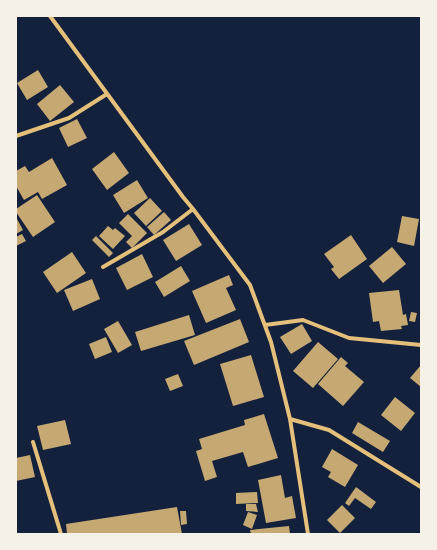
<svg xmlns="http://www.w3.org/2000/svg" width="437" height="550" font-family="'Alegreya Sans',sans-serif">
	<rect width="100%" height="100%" fill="#14213d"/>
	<path fill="#c6a872" d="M38,70L48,87L27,100L17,83Z
		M60,85L74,102L50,121L37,104Z
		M77,119L87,138L68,147L59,128Z
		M114,152L129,173L107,190L92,169Z
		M52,158L67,185L42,199L38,192L24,200L16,186V171L25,166L29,172Z
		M137,180L148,198L124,213L113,195Z
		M37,195L55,222L33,237L16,212V209Z
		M150,198L162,211L146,226L134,213Z
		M164,212L171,220L154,235L147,227Z
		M128,214L147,233L132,248L126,242L132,236L119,223Z
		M402,216L419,219L414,246L397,242Z
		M16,219H17L23,230L16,234Z
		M189,224L202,245L176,261L163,240Z
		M108,226L113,230L115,228L125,236L113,249L99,236Z
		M22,234L26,241L16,246V237Z
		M351,235L367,259L339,279L331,269L334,267L324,254Z
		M96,236L113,253L109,257L92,240Z
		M392,247L406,264L383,283L369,266Z
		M72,252L86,273L57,293L43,272Z
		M142,254L153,277L127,290L116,268Z
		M181,266L190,281L164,297L155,282Z
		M229,275L233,285L226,288L236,310L206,323L192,291Z
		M92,279L100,299L73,311L64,290Z
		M399,290L403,315L406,314L408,325L401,326L402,329L381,331L379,321L373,322L369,293Z
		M411,312L417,313L415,322L409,321Z
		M189,315L195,335L141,351L135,332Z
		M240,319L249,342L194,365L184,341Z
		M118,321L132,345L118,353L104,329Z
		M302,324L312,341L291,354L280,337Z
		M106,337L112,352L95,359L89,344Z
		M318,342L338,359L313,388L293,371Z
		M251,355L264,397L233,406L220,364Z
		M341,357L348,363L345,366L364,382L343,406L318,384Z
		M421,365V387L410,378Z
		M178,374L183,386L170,391L165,379Z
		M395,397L415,413L401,431L381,415Z
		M264,414L278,458L248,467L243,452L212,461L217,477L205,481L196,451L202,449L199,439L245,425L244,420Z
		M65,420L71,444L43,450L37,426Z
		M358,422L390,441L383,452L352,433Z
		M332,449L358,465L345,487L328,477L331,472L322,467Z
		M30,455L35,477L16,481V458Z
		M281,475L285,498L292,496L296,518L266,523L258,480Z
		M356,487L376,502L371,509L355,498L349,506L345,503Z
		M257,492L258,503L236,504V493Z
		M246,504H256L258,512L246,511Z
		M342,505L355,518L340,533L327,520Z
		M177,507L182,534H67L66,524Z
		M180,511H186L187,524L181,525Z
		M248,512L257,515L252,529L243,525Z
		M289,526L290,534H251L250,530Z"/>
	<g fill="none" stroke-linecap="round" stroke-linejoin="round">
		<path stroke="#e5c07b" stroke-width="4" d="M50,16L183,197L193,209L250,285L271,342L290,419L308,534
			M16,136L69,118L107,94
			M103,267L163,232L193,209
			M265,325L303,320L349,338L421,345
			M290,419L329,430L421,487
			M33,442L61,534"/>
	</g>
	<rect width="437" height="550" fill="none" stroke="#f6f1e7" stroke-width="34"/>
</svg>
